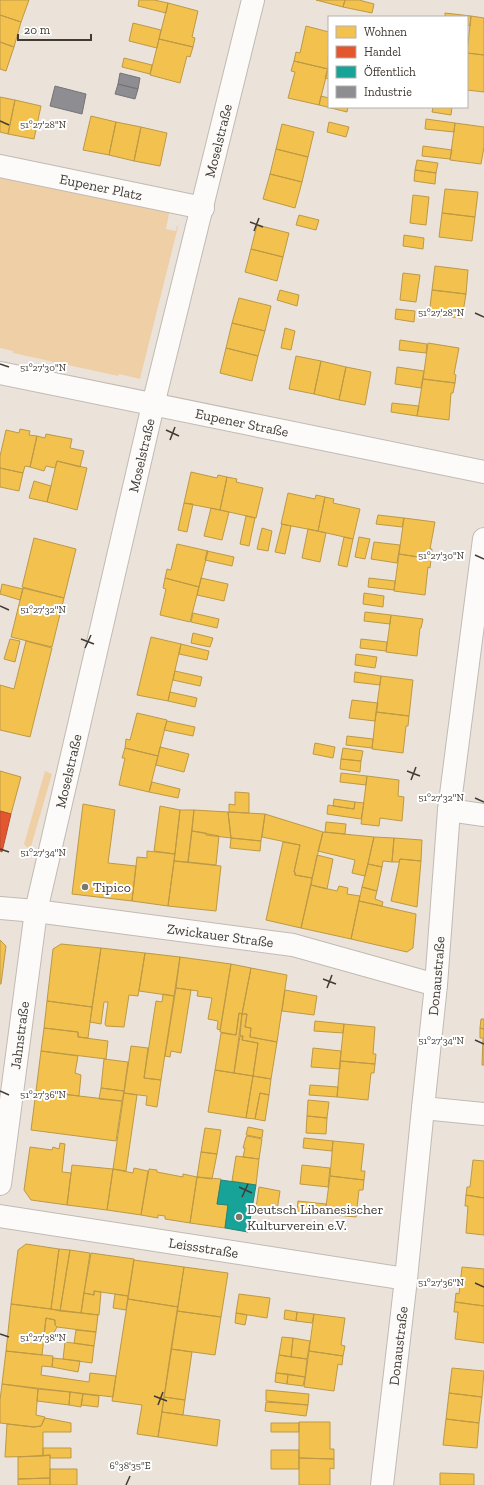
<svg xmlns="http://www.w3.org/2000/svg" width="484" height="1485" font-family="'Zilla Slab',serif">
	<rect width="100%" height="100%" fill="#ebe3da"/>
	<path fill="#efcfa6" d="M0,175L170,209L166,229L176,231L177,225L178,227L140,379L119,374L118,376L13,353V351L0,348Z
		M45,771L52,774L30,850L24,844Z"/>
	<path fill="#f2c14e" stroke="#bd9946" d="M0,0H29L21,22L0,15Z
		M139,0H154L168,3L166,13L138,6Z
		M316,0H345L343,7Z
		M345,0H359L374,4L372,13L343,7Z
		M168,3L198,11L192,37L195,38L193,47L159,39Z
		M445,13L471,16L470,26L467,25V17H445Z
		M0,15L21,22L14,47L0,42Z
		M471,16L484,18V55L467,53Z
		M133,23L161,30L157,48L129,41Z
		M306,26L329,32L328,69L294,61L296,52L300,53Z
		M159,39L193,47L190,57L187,56L180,83L150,75Z
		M0,42L14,47L6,71L0,69Z
		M467,53L484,55V92L467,90Z
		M124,58L152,65L150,74L122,67Z
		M294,61L328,69L319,105L288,98L295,72L291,71Z
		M329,64V79L325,78Z
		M321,96L329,98V107H348L347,112L319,105Z
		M0,97L15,100L8,134L0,132Z
		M15,100L41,106L34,139L8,134Z
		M433,107H452L451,115L432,112Z
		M91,116L116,122L109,155L83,150Z
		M426,119L455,123L454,132L425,129Z
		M116,122L141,127L134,161L109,155Z
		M329,122L349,127L346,137L327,132Z
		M455,123L484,127V147L481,164L450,160Z
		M282,124L314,132L308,157L276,149Z
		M141,127L167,133L160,166L134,161Z
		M423,146L452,150L450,159L422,156Z
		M276,149L308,157L302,182L270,174Z
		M417,160L438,163L436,173L415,170Z
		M415,170L436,173L435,184L414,181Z
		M270,174L302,182L295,208L263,199Z
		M445,189L478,192L475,217L442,213Z
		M413,195L429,197L426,225L410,223Z
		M442,213L475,217L472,241L439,237Z
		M299,215L319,220L316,230L296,225Z
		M257,225L289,233L283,257L251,249Z
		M404,235L424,238L423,249L403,246Z
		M251,249L283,257L277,281L245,272Z
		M435,266L468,270L466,294L432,290Z
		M403,273L420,275L416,302L400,300Z
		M280,290L299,295L297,306L277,300Z
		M432,290L466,294L462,318L429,315Z
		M239,298L271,306L265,331L232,323Z
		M396,309L415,311L414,322L395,319Z
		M232,323L265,331L258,356L226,348Z
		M285,328L295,331L291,350L281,348Z
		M400,340L427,344L426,353L399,350Z
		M428,343L459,348L454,374L456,375L455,383L423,379Z
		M226,348L258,356L252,381L220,373Z
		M296,356L321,361L314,394L289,389Z
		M321,361L346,367L339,400L314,394Z
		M346,367L371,372L365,405L339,400Z
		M397,367L424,371L421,388L395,384Z
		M423,379L455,383L453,393H451L449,420L417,416Z
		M392,403L419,406L417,416L391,412Z
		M20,429L30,431L29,435L37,436L30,467L25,466L23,473L0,468V456L6,430L19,433Z
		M46,434L72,439L70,448L84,451L80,467L57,461L55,468L46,466L44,471L30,467L37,436L45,438Z
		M57,461L87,468L77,510L47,502Z
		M0,468L23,473L19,491L0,487Z
		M191,472L217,478L218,475L227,477L220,510L184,503Z
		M227,477L237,479L236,482L263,488L256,518L220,510Z
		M34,481L51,486L47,502L29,498Z
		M288,493L315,499L316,495L325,497L318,531L281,524Z
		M325,497L334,499L333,503L360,509L353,539L318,531Z
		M184,503L193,504L187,532L178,530Z
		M211,508L229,512L222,540L204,536Z
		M378,515L404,518L402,527L376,524Z
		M246,516L255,518L249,546L240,544Z
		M404,518L435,522L430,549H432L431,559L399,554Z
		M282,524L291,526L285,554L275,552Z
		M262,528L272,531L268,551L257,549Z
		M308,529L326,533L320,562L302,558Z
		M344,537L353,539L347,567L338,565Z
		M359,537L370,539L365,559L355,557Z
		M34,538L76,549L64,598L22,587Z
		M374,542L400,545L397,563L371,559Z
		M177,544L208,551L199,587L165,578L167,569L171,570Z
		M207,551L234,557L232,566L205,560Z
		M399,554L431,559L430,568L428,567L425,595L394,591Z
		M165,578L199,587L190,622L160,615L166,589L163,588Z
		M201,578L228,584L224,601L197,595Z
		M369,578L395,581L394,590L368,587Z
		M2,584L23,589L20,600L0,594Z
		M23,588L64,598L52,647L11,637Z
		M364,593L384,596L383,607L363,604Z
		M365,612L391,615L390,624L364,621Z
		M193,613L219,619L217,628L191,622Z
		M391,615L423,619L421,628H420L417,656L386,652Z
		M193,633L213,638L210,647L191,643Z
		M151,637L181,644L168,701L137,695Z
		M10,639L20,641L15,662L4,659Z
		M361,639L387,642L386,651L360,648Z
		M26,641L52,648L30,737L0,730V685L14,689Z
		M181,644L209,651L207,660L179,654Z
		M356,654L377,657L375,668L355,665Z
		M175,671L202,677L200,686L173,680Z
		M355,672L381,676L380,685L354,682Z
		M381,676L413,680L409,716L376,712Z
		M170,692L197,698L195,707L168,701Z
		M352,700L378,703L375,721L349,718Z
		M376,712L409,716L408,726H406L403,753L372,749Z
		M137,713L167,720L158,756L125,748L126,739L130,740Z
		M167,721L195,727L193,736L164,730Z
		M347,736L373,739L372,748L346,745Z
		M315,743L335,747L333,758L313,754Z
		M160,747L189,754L184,772L156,765Z
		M125,748L158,756L149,792L119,785L125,758H122Z
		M343,748L363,751L361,761L341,759Z
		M341,759L361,761L360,772L340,769Z
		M0,771L21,777L11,814L0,811Z
		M341,773L367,776L366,785L340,782Z
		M367,776L399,780L398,796L404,797L402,821L380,818L379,826L361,824Z
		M152,782L180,789L178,798L149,792Z
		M235,792L249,793V813L229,812V804L235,805Z
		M334,799L355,802L354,809L333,806Z
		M355,802L364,803L361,819L327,814L328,805L354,809Z
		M83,804L115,810L108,863L136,866L132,901L72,894Z
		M160,806L180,810L175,854L154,851Z
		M180,810H194L188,862L174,861Z
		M194,810L228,812L231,838L206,835V833L192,831Z
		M228,812L265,814L261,841L231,838Z
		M265,814L323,832L312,878L295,875V872H294L300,845L262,837Z
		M326,822L346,824L345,834L325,832Z
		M192,831L219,836L216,865L188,862Z
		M323,832L374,837L365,876L352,873L355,860L318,851Z
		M374,837L394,838L392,862L383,861L382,867L368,864Z
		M231,838L261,841L260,851L230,848Z
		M394,838L422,840L421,861L400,859L399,862H392Z
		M283,842L300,845L294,872H295V875L312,878L301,928L266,920Z
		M147,851L175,854L168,906L132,901L137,857L147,858Z
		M317,855L333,859L327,889L311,885Z
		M400,859L421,861L417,907L391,901Z
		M174,861L221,866L216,911L168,906Z
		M368,864L382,867L377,891L362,887Z
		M311,885L337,891L339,886L348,888L347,894L360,896L351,939L301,928Z
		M362,887L377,891L375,899L383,902L382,906L359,901Z
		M359,901L416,914L413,948L407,952L351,939Z
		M0,940L6,946L1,984H0Z
		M61,944L101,948L92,1007L47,1001L53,949Z
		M101,948L145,953L138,996L129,995L124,1027L106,1026L105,1024L108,1002H104L101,1024L90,1022Z
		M145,953L180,957L174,996L139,991Z
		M180,957L231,964L220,1030L217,1029L218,1021L208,1019L212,998L197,996L198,991L176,988Z
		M231,964L251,968L242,1014L239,1013L236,1035L220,1032Z
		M251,968L287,975L277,1042L250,1037L251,1028L245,1027L247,1014H242Z
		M176,988L191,990L181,1053L171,1051L170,1057L165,1056Z
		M285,990L317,996L314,1015L282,1011Z
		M163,994L174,996L161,1080L144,1078L156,1001L162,1002Z
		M47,1001L92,1007L88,1038L78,1037V1032L44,1028Z
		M239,1013L242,1014L234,1073L215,1070L221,1033L236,1035Z
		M242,1014H247L245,1027L251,1028L250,1037L277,1042L271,1079L253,1076L258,1043L242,1040L243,1036H240Z
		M481,1019H484V1029L480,1028Z
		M315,1021L344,1024L343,1033L314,1031Z
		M344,1024L375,1027L373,1054H376L375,1064L340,1061Z
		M44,1028L78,1032V1037L108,1041L106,1059L41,1051Z
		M480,1028L484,1029V1065H482L483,1038H480Z
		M240,1036H243L242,1040L258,1043L253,1076L234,1073Z
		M131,1046L148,1048L144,1078L161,1080L157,1107L146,1105L147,1096L124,1093Z
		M313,1048L341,1051L340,1069L311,1067Z
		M41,1051L78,1056L75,1073L81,1075L79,1096L36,1091Z
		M104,1059L128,1062L124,1091L101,1088Z
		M340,1061L375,1064L374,1073H371L368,1100L337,1097Z
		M215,1070L253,1076L246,1118L208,1112Z
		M253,1076L271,1079L269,1095L260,1093L255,1119L246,1118Z
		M310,1085L338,1087L337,1097L309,1095Z
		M101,1088L124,1091L122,1101L99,1099Z
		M36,1091L122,1101L116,1141L31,1130Z
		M124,1093L137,1095L126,1171L113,1169Z
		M260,1093L269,1095L265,1121L255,1119Z
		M308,1100L329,1102L327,1118L307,1116Z
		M307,1116L327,1118L326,1134L306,1133Z
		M248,1127L263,1130L262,1138L246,1135Z
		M205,1128L221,1130L217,1154L201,1152Z
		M247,1136L262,1139L259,1159L243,1157L245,1148H243L246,1137Z
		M304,1138L333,1141L332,1151L303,1148Z
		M333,1141L364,1144L361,1171H365L364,1180L330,1176Z
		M60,1143L65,1144L62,1172L71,1173L67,1205L31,1200L24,1190L30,1147L52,1150L53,1147L59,1149Z
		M201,1152L217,1154L212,1179L197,1177Z
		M236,1156L259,1159L256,1185L232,1181Z
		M473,1160L484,1161V1198L466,1195L467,1187H470Z
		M72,1165L113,1169L107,1210L67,1205Z
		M302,1165L330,1168L328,1187L300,1184Z
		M134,1168L148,1171L141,1215L107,1210L113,1169L133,1173Z
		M149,1169L157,1170V1172L183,1177V1174L197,1177L190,1223L165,1219V1216L158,1215V1218L141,1215Z
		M330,1176L364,1180L363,1190H359L356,1217L325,1214Z
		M197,1177L221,1179L217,1204L228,1205L225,1228L190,1223Z
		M259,1187L280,1191L277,1211L256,1208Z
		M466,1195L484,1198V1235L466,1233L468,1206H465Z
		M298,1201L326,1204L325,1214L297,1211Z
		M26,1244L59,1249L51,1309L11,1304L18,1250Z
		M59,1249L70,1250L60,1311L51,1309Z
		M70,1250L90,1253L81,1313L60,1311Z
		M91,1253L134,1259L128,1296L94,1291V1295L84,1293Z
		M134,1260L184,1267L178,1307L128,1299Z
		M184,1267L228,1273L221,1317L177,1311Z
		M462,1267L484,1269V1306L455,1302L456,1293L459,1294Z
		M94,1291L101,1292L99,1315L81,1313L84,1293L94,1295Z
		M115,1294L128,1296L126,1310L113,1308Z
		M239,1294L270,1298L267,1318L236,1313Z
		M128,1299L178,1307L158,1437L137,1434L142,1405L112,1401Z
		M455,1302L484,1306V1343L455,1339L458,1312H454Z
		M11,1304L98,1315L96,1332L57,1327L55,1325V1320L46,1318L42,1355L6,1351Z
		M285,1310L297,1312L296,1321L284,1319Z
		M177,1311L221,1317L215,1355L171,1349Z
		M297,1312L314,1314L312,1323L296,1321Z
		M236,1313L247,1315L245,1325L235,1323Z
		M314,1314L345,1318L341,1345L345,1346L343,1356L309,1351Z
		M46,1318L55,1320V1325L57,1327L48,1344L43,1343Z
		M76,1330L96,1332L94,1346L74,1343Z
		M282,1337L293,1338L291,1357L279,1355Z
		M293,1338L310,1341L307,1359L291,1357Z
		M65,1342L94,1346L92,1363L63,1359Z
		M171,1349L192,1352L185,1400L164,1397Z
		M6,1351L53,1356L52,1367L42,1366L41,1375L89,1382L90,1373L116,1376L113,1397L2,1384Z
		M309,1351L343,1356L342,1365L338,1364L334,1391L304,1387Z
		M279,1355L307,1359L305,1377L276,1373Z
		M53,1358L80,1361L78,1372L52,1367Z
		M452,1368L484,1371L482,1397L449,1393Z
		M276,1373L288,1374L287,1384L275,1382Z
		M288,1374L305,1377L303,1386L287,1384Z
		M2,1384L38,1389L36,1415L45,1417L41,1426L34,1427L0,1423V1400Z
		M38,1389L70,1392L69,1405L37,1401Z
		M266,1390L309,1394L308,1405L266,1401Z
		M70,1392L83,1394L81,1407L69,1405Z
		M449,1393L482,1397L479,1423L446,1419Z
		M83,1394L99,1396L98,1407L81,1405Z
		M164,1397L185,1400L183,1415L162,1412Z
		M266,1402L308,1405L306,1416L265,1411Z
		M162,1412L220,1420L217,1446L158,1437Z
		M45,1418L71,1423V1432H43V1456L5,1457L7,1424L34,1427L41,1426Z
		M446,1419L479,1423L477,1448L443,1445Z
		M299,1422H330V1449H334V1459L299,1458Z
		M271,1423H299V1432H271Z
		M43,1448H71V1458H50V1455L43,1456Z
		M271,1450H299V1469H271Z
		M50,1455V1478L18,1479V1457Z
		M299,1458L334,1459V1469L330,1468V1485H299Z
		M50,1469H77V1485H50Z
		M440,1473L474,1474V1485H440Z
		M50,1478V1485H18V1479Z"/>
	<path fill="#e4572e" stroke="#b34f30" d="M0,811L11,814L2,852L0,851Z"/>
	<path fill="#17a398" stroke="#24847a" d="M221,1180L256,1185L248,1232L225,1228L228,1205L217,1204Z"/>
	<path fill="#8d8d92" stroke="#767476" d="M120,73L140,78L138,89L118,84Z
		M118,84L138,89L135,99L115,94Z
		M55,86L86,94L82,114L50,106Z"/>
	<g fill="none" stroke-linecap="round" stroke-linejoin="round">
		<g stroke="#c1bab3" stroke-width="24">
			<g id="minor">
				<path id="s1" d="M0,166L203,208"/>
				<path id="s2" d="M0,373L484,472"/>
				<path d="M449,810L484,815"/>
				<path id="s3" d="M0,908L36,911L293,945L436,985"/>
				<path d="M423,1108L484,1114"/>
				<path id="s4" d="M0,1184L36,911L153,405L253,0"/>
				<path id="s5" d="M0,1216L406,1279"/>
				<path id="s6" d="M382,1485L406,1279L423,1108L436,985L449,810L484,539"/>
			</g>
		</g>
		<use href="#minor" stroke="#fcfbf9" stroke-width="22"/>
	</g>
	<path fill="none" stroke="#413b35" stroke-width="1.5" d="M0,121L9,125M250,222L263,227M254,231L259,218M475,313L484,317M0,364L9,367M166,430L179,436M170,440L175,427M475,555L484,559M0,606L9,610M81,639L94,644M85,648L91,635M407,771L420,776M411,780L416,767M475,798L484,802M0,849L9,852M323,979L336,984M327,988L332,975M475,1040L484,1044M0,1091L9,1095M239,1187L252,1193M242,1197L248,1184M475,1283L484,1287M0,1334L9,1337M154,1396L167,1401M158,1405L163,1392M126,1485L130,1476"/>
	<g fill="#7c766f" stroke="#fff" stroke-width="1.5">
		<circle cx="85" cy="887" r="4"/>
		<circle cx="239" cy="1217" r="4"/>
	</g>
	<g text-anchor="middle" stroke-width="4" stroke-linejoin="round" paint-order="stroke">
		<g font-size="14" fill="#413b35" stroke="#fff">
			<text dy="5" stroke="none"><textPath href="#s4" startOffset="1067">Moselstraße</textPath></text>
			<text dy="5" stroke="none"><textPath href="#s1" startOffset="103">Eupener Platz</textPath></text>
			<text dy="5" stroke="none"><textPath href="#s2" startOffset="247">Eupener Straße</textPath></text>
			<text dy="5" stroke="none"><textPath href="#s4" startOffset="743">Moselstraße</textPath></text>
			<text dy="5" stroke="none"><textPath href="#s4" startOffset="419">Moselstraße</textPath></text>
			<text dy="5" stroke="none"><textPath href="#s3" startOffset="222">Zwickauer Straße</textPath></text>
			<text dy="5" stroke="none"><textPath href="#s6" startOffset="512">Donaustraße</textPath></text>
			<text dy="5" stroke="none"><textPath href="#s4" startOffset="150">Jahnstraße</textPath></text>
			<text dy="5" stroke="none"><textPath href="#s5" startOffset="206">Leissstraße</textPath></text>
			<text dy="5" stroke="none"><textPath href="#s6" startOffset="140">Donaustraße</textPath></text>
		</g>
		<g font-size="14" fill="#413b35" stroke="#fff" text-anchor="start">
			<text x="93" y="892">Tipico</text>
			<text x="247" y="1214">Deutsch Libanesischer<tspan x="247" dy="16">Kulturverein e.V.</tspan></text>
		</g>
	</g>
	<g font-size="10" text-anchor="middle" fill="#413b35" stroke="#fff" stroke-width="4" stroke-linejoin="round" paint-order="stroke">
		<text x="43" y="128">51°27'28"N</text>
		<text x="441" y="316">51°27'28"N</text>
		<text x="43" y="371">51°27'30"N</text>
		<text x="441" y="559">51°27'30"N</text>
		<text x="43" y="613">51°27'32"N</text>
		<text x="441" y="801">51°27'32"N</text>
		<text x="43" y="856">51°27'34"N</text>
		<text x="441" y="1044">51°27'34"N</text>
		<text x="43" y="1098">51°27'36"N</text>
		<text x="441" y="1286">51°27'36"N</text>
		<text x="43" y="1341">51°27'38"N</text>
		<text x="130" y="1469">6°38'35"E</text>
	</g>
	<rect x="328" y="16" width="140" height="92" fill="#ffffff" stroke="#b3b1ae"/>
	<rect x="336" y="26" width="20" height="12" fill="#f2c14e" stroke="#b3b1ae"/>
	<text x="364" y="36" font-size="12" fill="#413b35">Wohnen</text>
	<rect x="336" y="46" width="20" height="12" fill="#e4572e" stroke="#b3b1ae"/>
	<text x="364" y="56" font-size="12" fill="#413b35">Handel</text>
	<rect x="336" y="66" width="20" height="12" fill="#17a398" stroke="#b3b1ae"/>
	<text x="364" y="76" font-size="12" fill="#413b35">Öffentlich</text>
	<rect x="336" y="86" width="20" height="12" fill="#8d8d92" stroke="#b3b1ae"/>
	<text x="364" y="96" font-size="12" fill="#413b35">Industrie</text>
	<path d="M18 34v6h73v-6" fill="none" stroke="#413b35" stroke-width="2"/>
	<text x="24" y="34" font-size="12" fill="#413b35" stroke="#ffffff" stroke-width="3" paint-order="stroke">20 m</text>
</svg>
